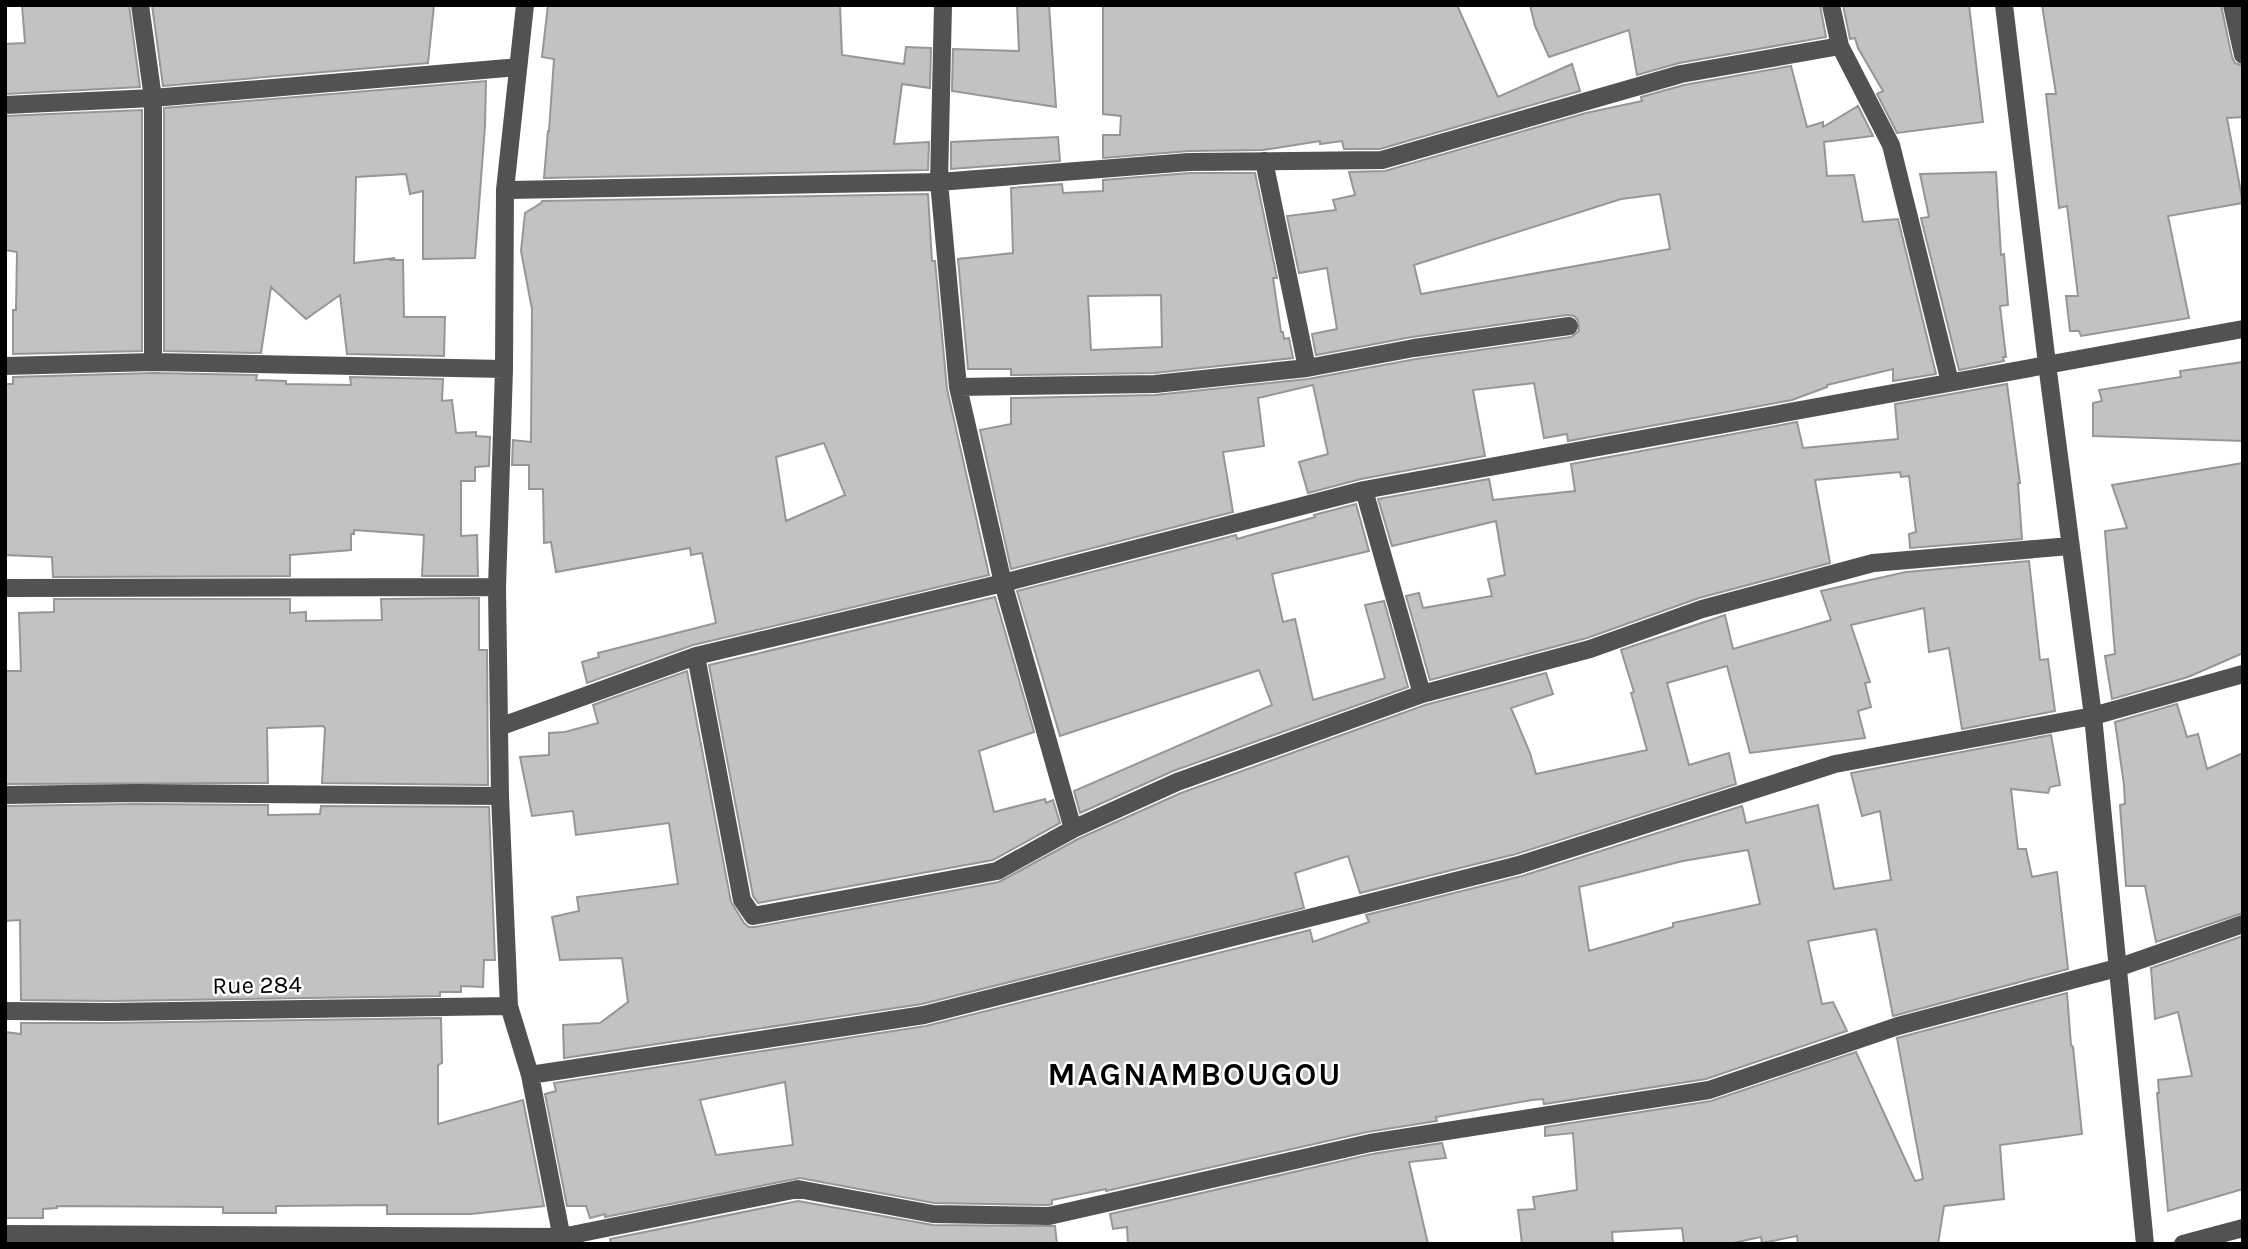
<svg xmlns="http://www.w3.org/2000/svg" width="2248" height="1249" font-family="Karla,sans-serif">
	<rect width="100%" height="100%" fill="#fff"/>
	<path fill="#c2c2c2" stroke="#969696" stroke-width="2" fill-rule="evenodd" d="M22,5H129L140,87L5,94V44L25,43Z
		M152,5H434L428,63L163,86Z
		M548,5H840L842,55L904,64L906,47L931,48L930,88L902,84L894,144L929,142L928,170L544,178L548,131H549L554,59L542,57Z
		M1017,5H1049L1056,107L952,91L953,49L1019,51Z
		M1103,5H1457L1498,97L1572,64L1580,91L1380,149H1344L1342,141L1320,144V141L1263,150L1189,151L1103,158V135H1120L1121,116L1103,114Z
		M1530,5H1820L1826,37L1679,63L1637,75L1629,30L1549,57L1535,26Z
		M1843,5H1969L1983,122L1897,133L1877,94L1883,91L1858,48L1855,38L1850,39Z
		M2042,5H2221L2232,57L2235,63L2243,66V117L2227,118L2243,203L2168,216L2189,318L2081,336L2079,331H2070L2066,296H2078L2067,206L2059,208L2046,94H2056Z
		M1791,66L1807,127L1823,122V127L1858,106L1873,136L1824,142L1827,176L1854,175L1863,222L1898,219L1936,374L1893,381V369L1827,385V387L1792,400L1568,441L1567,434L1544,438L1534,383L1473,390L1485,456L1361,479L1308,493L1299,462L1328,454L1313,385L1258,398L1264,446L1223,452L1233,512L1011,569L980,430L1011,424V398L1155,395L1308,379L1416,359L1571,337L1579,331L1578,320L1574,316L1567,315L1412,337L1316,355L1312,334L1337,329L1327,268L1299,273L1287,216L1336,210L1333,200L1355,195L1349,172L1385,171L1586,113L1642,101L1641,97L1684,85ZM1660,194L1670,249L1421,294L1414,265L1621,199Z
		M486,81L485,126L475,258L423,259V191L410,194L406,174L356,177L354,263L395,258L392,260H403L404,317H445L444,356L347,354L340,295L306,319L271,287L261,353L164,351V108Z
		M142,110V351L13,354V310H16L17,252L5,250V116Z
		M1058,137L1060,161L951,169V142Z
		M1996,172L2001,255L2004,254L2008,305L2000,306L2006,357H2003L2004,361L1959,370L1921,218L1929,217L1920,174Z
		M1190,173H1255L1277,278H1273L1281,332H1283L1284,339L1289,338L1293,358L1154,373L1011,375V369H968L958,259L1013,253L1011,188L1062,184L1063,193L1103,191V180ZM1161,295L1162,347L1091,350L1088,296Z
		M928,194L932,261H935L947,389L989,575L693,645L587,683L582,662L599,657L598,653L716,623L702,553L691,555L690,548L556,572L551,542L544,543L543,489H529V465H512L513,440L531,442L532,309L521,251L525,213L541,203L542,201ZM824,443L845,495L786,521L776,457Z
		M2243,362V441L2093,436V403L2102,401L2099,390L2181,377L2180,371Z
		M153,373L257,375L256,380L286,381V384L351,385L350,377L443,379L442,401L452,400L456,433L476,432V436L490,437L489,466L475,467V481H461V536L477,535L478,576H422L424,535L354,530V534H351V550L290,555V576L53,577L52,557L5,555V384H13V377Z
		M2007,384L2020,483H2018L2022,539L1910,548L1909,534L1916,532L1909,476L1901,477L1900,472L1815,480L1830,563L1699,598L1587,638L1430,680L1406,596L1419,593L1423,608L1492,596L1488,579L1505,575L1496,521L1392,546L1378,499L1489,479L1493,500L1575,491L1571,464L1797,422L1803,448L1898,439L1895,404Z
		M2243,463V653L2188,677L2112,699L2105,656L2115,654L2105,531L2127,528L2112,485Z
		M1356,504L1369,551L1272,574L1283,622L1295,619L1313,700L1385,678L1365,605L1384,601L1408,687L1173,771L1080,813L1074,791L1272,705L1259,670L1060,736L1017,591L1236,535L1237,539L1315,517L1314,515Z
		M2029,561L2040,660L2048,659L2055,711L1962,729L1949,648L1929,652L1924,608L1851,625L1870,682L1865,683L1871,707L1858,711L1865,738L1750,753L1727,666L1667,683L1689,765L1729,753L1736,784L1516,854L1360,893L1348,856L1295,873L1304,908L922,1004L564,1058L563,1025L600,1023L628,1002L622,958L560,960L552,917L579,911L577,897L678,884L669,823L576,835L573,811L532,816L520,757L549,755V733L565,732L598,723L593,705L687,671L731,902L744,923L749,927H755L999,882L1078,839L1181,793L1425,705L1546,673L1553,694L1511,708L1530,753L1536,774L1647,750L1631,693L1634,692L1621,650L1725,615L1733,649L1831,620L1821,591L1906,572Z
		M995,597L1034,732L979,751L994,812L1045,799L1046,803L1053,800L1060,823L993,860L758,903L753,896L709,665Z
		M479,598V650H487L488,785L322,783L325,728L323,726L267,728L268,783L5,784V671H21L19,613L54,612V599H290V613L306,612V621L382,620L381,599Z
		M2177,704L2187,737L2198,734L2207,769L2243,753V913L2156,942L2145,886H2126L2120,805L2125,804L2124,785L2115,722Z
		M2051,735L2060,785L2050,787L2048,793L2011,789L2018,849H2026L2032,877L2057,872L2068,969L1893,1016L1876,929L1808,941L1822,1004L1833,1002L1847,1031L1706,1079L1544,1104L1543,1099L1532,1100L1436,1117L1437,1121L1367,1132L1106,1191V1189L1052,1200V1204L1048,1205L934,1203L800,1178L605,1217V1214L590,1218L586,1206H567L545,1094L556,1091L554,1083L926,1026L1310,930L1313,942L1369,922L1366,915L1522,876L1742,806L1746,823L1818,805L1834,889L1891,880L1880,811L1862,816L1851,773ZM1748,850L1760,904L1673,923V927L1589,951L1579,887L1683,861ZM785,1082L793,1145L716,1155L700,1100Z
		M136,804L268,805V815L320,814L321,806L489,807L495,960H484L483,987L461,986V992H440V996L110,1001L21,1000L20,920L5,921V806Z
		M2243,936V1189L2168,1211L2157,1093H2159L2158,1080L2192,1076L2178,1012L2155,1019L2151,968Z
		M2067,993L2071,1045L2073,1047L2082,1134L2000,1145L2004,1199L1944,1206L1938,1244H1798L1797,1236L1762,1243L1761,1237L1728,1244H1684L1682,1228L1612,1232L1613,1244H1522L1518,1210L1535,1209L1533,1197L1577,1190L1573,1133L1545,1136V1127L1711,1101L1856,1052L1915,1181L1923,1179L1897,1038Z
		M441,1018L442,1063L438,1065V1124L523,1100L544,1206L471,1214H387V1205L276,1206V1213H223V1207L57,1206V1208L43,1209V1218H5V1032L21,1034V1023H110Z
		M1442,1143L1446,1158L1409,1162L1428,1244H1128L1127,1227L1113,1229L1110,1214L1372,1154Z
		M798,1201L933,1225L1055,1226L1057,1244H611L610,1239Z"/>
	<g fill="none" stroke-linecap="round" stroke-linejoin="round">
		<path stroke="#525252" stroke-width="18" d="M140,5L153,98V362
			M525,5L505,190L504,369L497,587L500,796L509,1006L530,1075L563,1244
			M943,5L939,182L958,387L1003,583L1073,829
			M1831,5L1840,46L1891,145L1950,382
			M2004,5L2047,364L2093,716L2145,1244
			M2232,5L2243,55
			M5,105L153,98L518,67
			M1264,161L1307,368
			M505,190L939,182L1189,162L1382,160L1681,74L1840,46
			M5,366L153,362L504,369
			M958,387L1155,384L1307,368L1414,348L1569,326
			M1364,490L1422,694
			M5,588L497,587
			M696,656L742,900L753,916L997,871L1073,829L1177,782L1422,694L1590,649L1702,609L1873,563L2070,546
			M499,727L696,656L1003,583L1364,490L2243,329
			M5,795L136,793L500,796
			M5,1011L110,1012L509,1006
			M530,1075L924,1015L1519,865L1835,764L2093,716L2243,674
			M5,1234L562,1237L798,1189L933,1214L1049,1216L1370,1143L1709,1090L1898,1026L2117,968L2243,924
			M2183,1244L2243,1228"/>
	</g>
	<g text-anchor="middle" stroke-width="5" stroke-linejoin="round" paint-order="stroke">
		<g font-size="24" fill="#000" stroke="#fff">
			<text transform="translate(257 985) rotate(-1)" y="8">Rue 284</text>
		</g>
		<g font-size="32" font-weight="bold" letter-spacing="2" fill="#000" stroke="#fff">
			<text x="1195" y="1085">MAGNAMBOUGOU</text>
		</g>
	</g>
	<rect width="2248" height="1249" fill="none" stroke="#000000" stroke-width="14"/>
</svg>
